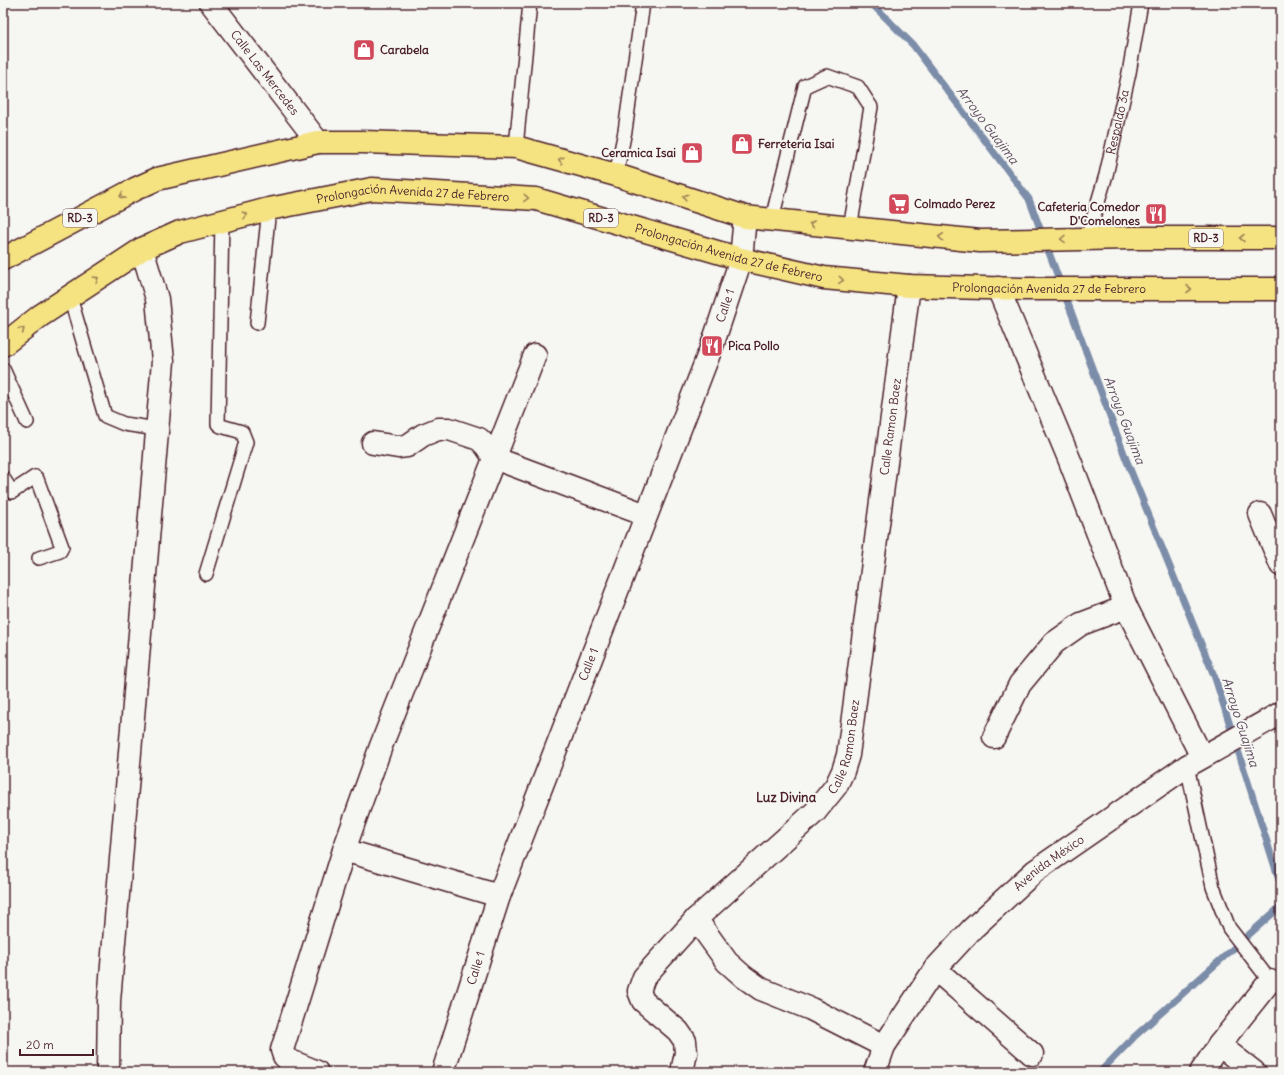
<svg xmlns="http://www.w3.org/2000/svg" width="1284" height="1075" font-family="Delius,sans-serif">
	<rect width="100%" height="100%" fill="#f6f6f2"/>
	<filter id="ink" filterUnits="userSpaceOnUse"><feTurbulence type="fractalNoise" baseFrequency=".025" numOctaves="2"/><feDisplacementMap in="SourceGraphic" scale="8" xChannelSelector="R" yChannelSelector="G"/><feConvolveMatrix kernelMatrix="1 2 1 2 8 2 1 2 1" color-interpolation-filters="sRGB"/></filter>
	<g filter="url(#ink)">
		<g fill="none" stroke-linecap="round" stroke-linejoin="round">
			<path stroke="#7c8da9" stroke-width="7" d="M871,3L913,45L1029,199L1126,459L1215,678L1281,886
				M1100,1072L1134,1037L1281,906"/>
			<g stroke="#4a1f2b" stroke-width="16">
				<g id="service">
					<path d="M516,147L530,3"/>
					<path d="M616,175L625,131L643,3"/>
					<path d="M772,219L805,86L827,76L858,87L871,107L850,228"/>
					<path id="s1" d="M1087,239L1106,175L1129,73L1141,3"/>
					<path d="M70,297L105,416L124,424L157,429"/>
					<path d="M257,323L269,209"/>
					<path d="M3,369L27,422"/>
					<path d="M3,478L12,492L35,477L37,479L62,547L60,551L39,558"/>
					<path d="M206,574L246,442L242,432L221,426L218,424L222,220"/>
					<path d="M1187,766L1213,887L1229,928L1270,981"/>
				</g>
			</g>
			<g stroke="#4a1f2b" stroke-width="25">
				<g id="minor">
					<path id="s2" d="M211,3L318,142"/>
					<path d="M998,288L1070,461L1126,607L1202,757"/>
					<path d="M373,443L398,447L407,446L423,435L438,429H449L479,439L486,446L494,458L646,515"/>
					<path d="M1260,514L1281,565"/>
					<path d="M994,737L1020,684L1054,643L1081,624L1126,607"/>
					<path d="M344,850L499,896"/>
					<path d="M696,919L727,962L744,977L761,989L811,1009L884,1046"/>
					<path d="M935,969L1032,1054"/>
					<path d="M1219,1045L1254,1072"/>
					<path d="M108,1072L109,1001L163,361L157,299L142,249"/>
					<path d="M317,1072L288,1060L284,1056L282,1050L344,850L381,746L535,355"/>
					<path id="s3" d="M443,1072L499,896L712,346L741,259L745,217"/>
					<path id="s4" d="M682,1072L686,1053L685,1041L678,1031L643,1001L639,991L644,977L696,919L815,812L836,786L843,771L848,755L909,286"/>
					<path d="M1201,1072L1219,1045L1270,981"/>
				</g>
			</g>
			<g stroke="#4a1f2b" stroke-width="25">
				<g id="tertiary">
					<path id="s5" d="M875,1072L884,1046L935,969L972,929L1035,871L1187,766L1281,713"/>
				</g>
			</g>
			<g stroke="#4a1f2b" stroke-width="25">
				<g id="primary">
					<path d="M3,259L135,189L157,179L318,142H363L516,147L616,175L745,217L980,241L1130,238H1281"/>
					<path id="s6" d="M3,345L40,316L142,249L180,232L269,209L372,189L536,199L741,259L824,278L909,286L1022,289H1281"/>
				</g>
			</g>
			<use href="#service" stroke="#f6f6f2" stroke-width="13"/>
			<use href="#minor" stroke="#f6f6f2" stroke-width="22"/>
			<use href="#tertiary" stroke="#f6f6f2" stroke-width="22"/>
			<use href="#primary" stroke="#f5e382" stroke-width="22"/>
		</g>
		<defs><path id="oneway-chevron" d="M-2-3.5L2.5 0L-2 3.5" fill="none" stroke-width="1.6" stroke-linecap="round" stroke-linejoin="round"/></defs>
		<g stroke="#a08156">
			<use href="#oneway-chevron" transform="translate(561 160) rotate(-164)"/>
			<use href="#oneway-chevron" transform="translate(122 196) rotate(152)"/>
			<use href="#oneway-chevron" transform="translate(685 197) rotate(-162)"/>
			<use href="#oneway-chevron" transform="translate(526 198) rotate(4)"/>
			<use href="#oneway-chevron" transform="translate(245 215) rotate(-14)"/>
			<use href="#oneway-chevron" transform="translate(812 224) rotate(-174)"/>
			<use href="#oneway-chevron" transform="translate(941 237) rotate(-174)"/>
			<use href="#oneway-chevron" transform="translate(1242 238) rotate(180)"/>
			<use href="#oneway-chevron" transform="translate(1063 239) rotate(179)"/>
			<use href="#oneway-chevron" transform="translate(96 279) rotate(-33)"/>
			<use href="#oneway-chevron" transform="translate(841 280) rotate(5)"/>
			<use href="#oneway-chevron" transform="translate(1189 289)"/>
			<use href="#oneway-chevron" transform="translate(22 330) rotate(-38)"/>
		</g>
	</g>
	<defs>
		<g id="shop-square" transform="scale(1.15)"><rect x="-9" y="-9" width="18" height="18" rx="4" fill="#d1495b" stroke="#f6f6f2"/><path d="M-5-2.5h2.3a2.7 3.5 0 0 1 5.4 0H5L5.5 6h-11ZM-1.5-2.5h3a1.5 2.3 0 0 0-3 0Z" fill="#fff"/></g>
		<g id="supermarket-square" transform="scale(1.15)"><rect x="-9" y="-9" width="18" height="18" rx="4" fill="#d1495b" stroke="#f6f6f2"/><path d="M-6-5.5h2.5l.6 2H6L4.5 2H-2.5L-4.4-4H-6ZM-1.5 3.2a1.3 1.3 0 1 0 .1 0ZM3 3.2a1.3 1.3 0 1 0 .1 0Z" fill="#fff"/></g>
		<g id="restaurant-square" transform="scale(1.15)"><rect x="-9" y="-9" width="18" height="18" rx="4" fill="#d1495b" stroke="#f6f6f2"/><path d="M-5-6h1v4h1v-4h1v4h1v-4h1v5L-1.5 .5V6h-2V.5L-5-1ZM5-6V6H3V1.5H1.5Q1.5-4 5-6Z" fill="#fff"/></g>
	</defs>
	<g fill-rule="evenodd">
		<use href="#shop-square" x="364" y="50"/>
		<use href="#shop-square" x="742" y="144"/>
		<use href="#shop-square" x="692" y="153"/>
		<use href="#supermarket-square" x="899" y="204"/>
		<use href="#restaurant-square" x="1156" y="214"/>
		<use href="#restaurant-square" x="712" y="346"/>
	</g>
	<g text-anchor="middle" stroke-width="4" stroke-linejoin="round" paint-order="stroke">
		<g fill="#f6f6f2" stroke="#7e6067" stroke-width="1">
			<rect x="63" y="209" width="34" height="18" rx="3"/>
			<rect x="584" y="209" width="34" height="18" rx="3"/>
			<rect x="1189" y="229" width="34" height="18" rx="3"/>
		</g>
		<g font-size="11" font-weight="bold" fill="#4a1f2b">
			<text x="80" y="222">RD-3</text>
			<text x="601" y="222">RD-3</text>
			<text x="1206" y="242">RD-3</text>
		</g>
		<g font-size="12" font-weight="bold" fill="#4a1f2b" stroke="#f6f6f2" text-anchor="start">
			<text x="380" y="54">Carabela</text>
			<text x="758" y="148">Ferreteria Isai</text>
			<text x="676" y="157" text-anchor="end">Ceramica Isai</text>
			<text x="914" y="208">Colmado Perez</text>
			<text x="1140" y="211" text-anchor="end">Cafeteria Comedor<tspan x="1140" dy="14">D'Comelones</tspan></text>
			<text x="728" y="350">Pica Pollo</text>
		</g>
		<g font-size="12" fill="#4a1f2b" stroke="#f6f6f2">
			<text dy="4" stroke="none"><textPath href="#s2" startOffset="88">Calle Las Mercedes</textPath></text>
			<text dy="4" stroke="none"><textPath href="#s1" startOffset="121">Respaldo 3a</textPath></text>
			<text dy="4" stroke="none"><textPath href="#s6" startOffset="448">Prolongación Avenida 27 de Febrero</textPath></text>
			<text dy="4" stroke="none"><textPath href="#s6" startOffset="772">Prolongación Avenida 27 de Febrero</textPath></text>
			<text dy="4" stroke="none"><textPath href="#s6" startOffset="1096">Prolongación Avenida 27 de Febrero</textPath></text>
			<text dy="4" stroke="none"><textPath href="#s3" startOffset="817">Calle 1</textPath></text>
			<text dy="4" stroke="none"><textPath href="#s4" startOffset="751">Calle Ramon Baez</textPath></text>
			<text dy="4" stroke="none"><textPath href="#s3" startOffset="433">Calle 1</textPath></text>
			<text dy="4" stroke="none"><textPath href="#s4" startOffset="427">Calle Ramon Baez</textPath></text>
			<text dy="4" stroke="none"><textPath href="#s5" startOffset="276">Avenida México</textPath></text>
			<text dy="4" stroke="none"><textPath href="#s3" startOffset="109">Calle 1</textPath></text>
		</g>
		<g font-size="13" font-style="italic" fill="#5f4d60" stroke="#f6f6f2">
			<text transform="translate(988 125) rotate(53)" y="5">Arroyo Guajima</text>
			<text transform="translate(1125 420) rotate(69)" y="5">Arroyo Guajima</text>
			<text transform="translate(1241 722) rotate(72)" y="5">Arroyo Guajima</text>
		</g>
		<g font-size="13" font-weight="bold" fill="#4a1f2b" stroke="#f6f6f2">
			<text x="786" y="802">Luz Divina</text>
		</g>
	</g>
	<rect width="1284" height="1075" fill="none" stroke="#f6f6f2" stroke-width="16"/>
	<rect x="8" y="8" width="1268" height="1059" fill="none" stroke="#4a1f2b" stroke-width="1.5" filter="url(#ink)"/>
	<path d="M20 1049v6h73v-6" fill="none" stroke="#4a1f2b" stroke-width="2"/>
	<text x="26" y="1049" font-size="12" fill="#4a1f2b" stroke="#f6f6f2" stroke-width="3" paint-order="stroke">20 m</text>
</svg>
